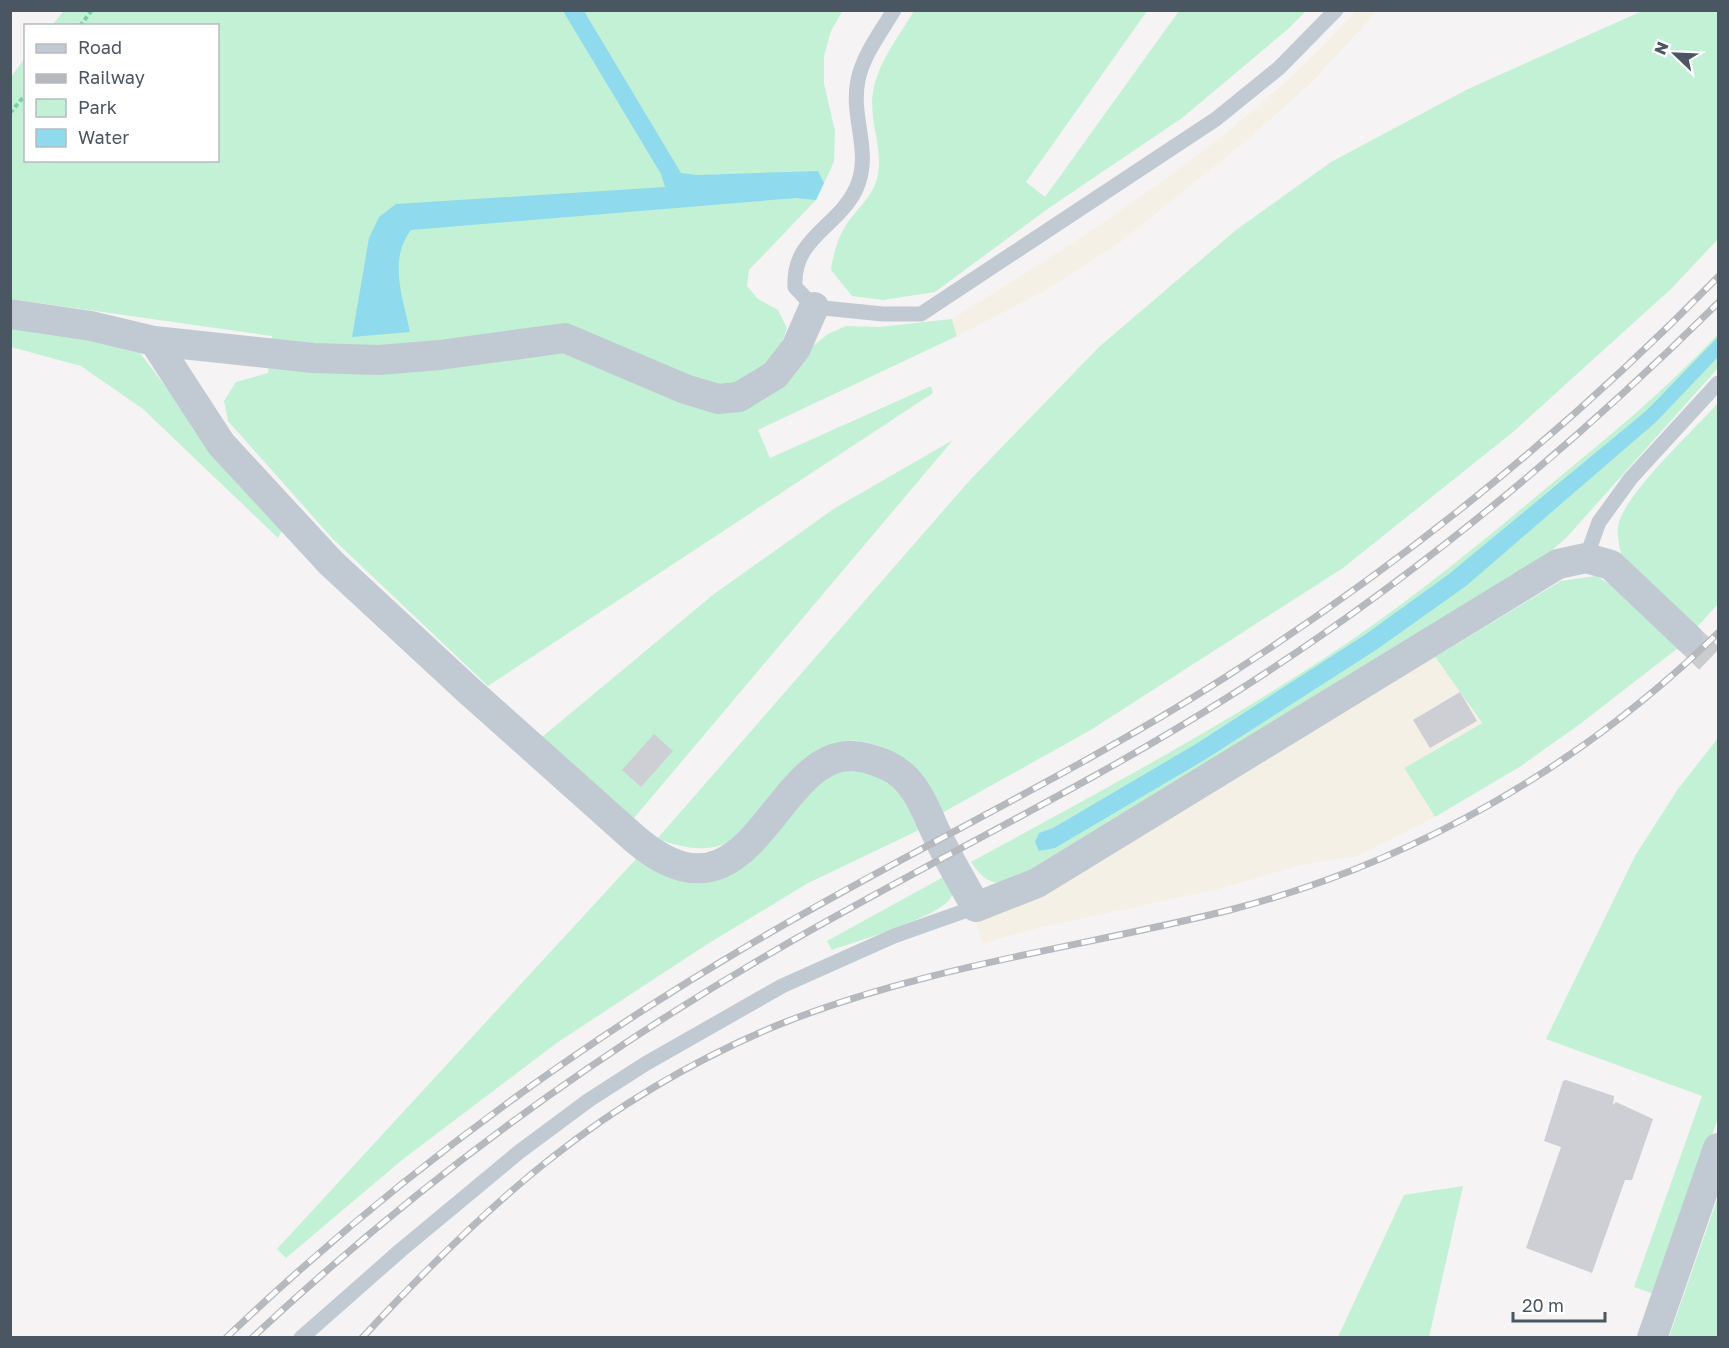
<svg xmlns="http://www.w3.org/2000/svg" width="1729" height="1348" font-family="'Golos Text',sans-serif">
	<rect width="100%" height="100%" fill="#f5f3f3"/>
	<path fill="#c3f1d5" d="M843,10L831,31L824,56V84L835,131L834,162L816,200L749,270L747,286L758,299L778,310L787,328L781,346L803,354L828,334L846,326L879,327L952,319L957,336L758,430L770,458L931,386L933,393L488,686L332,538L228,421L224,401L236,382L268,373L272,336L11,299V77L25,58L26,160H218V26L52,25L64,11Z
		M914,11H1147L1026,182L1045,197L1179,11H1306L1288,29L1182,118L1046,210L935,292L883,300L852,296L831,270C833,255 837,240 845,227C853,212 870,200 876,182C886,152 868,122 873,92C878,62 900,35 914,11Z
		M1642,11H1718V239L1672,288L1513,432L1343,568L1089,731L942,813C922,776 909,751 865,742C813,731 781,784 751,819C744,826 734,839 724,844C702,853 679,846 657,839L970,480L1099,347L1236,230L1331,162L1468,89Z
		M10,324L134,345L226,466L284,526L278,538L143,409L81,366L11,347Z
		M1718,334V368L1567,537L1534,566L1035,869C1005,882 992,894 971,862C1090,797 1209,734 1323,659C1403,607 1477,546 1550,485C1608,437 1667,389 1718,334Z
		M1718,403V604L1697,627L1621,554C1619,544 1616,532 1619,522C1629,490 1694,430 1718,403Z
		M953,440L634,818L542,737L714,594L835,508Z
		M1596,576L1613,586L1678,648L1580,724L1521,766L1435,817L1404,768L1482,723L1435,657L1561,581Z
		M1718,738V1118L1657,1295L1634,1287L1702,1096L1546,1039L1635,856L1678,789Z
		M847,769C855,770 867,770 875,774C898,783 909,809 919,830L808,883L709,943L558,1042L402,1160L286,1258L277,1249L637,858L675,878L822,780Z
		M947,875C951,883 955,889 951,897C943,916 854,942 832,950L827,941Z
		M1463,1186L1429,1337H1338L1404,1195Z
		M1718,1197V1337H1669Z"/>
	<path fill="#f5f0e5" d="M1356,11H1377L1311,83L1247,140L1119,243L1046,290L957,336L952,319C1096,230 1243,137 1356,11Z
		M1435,657L1482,723L1404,768L1435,817L1357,856L1300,865L1218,889L1034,929L983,943L975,922L1067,873Z"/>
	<path fill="#90daee" d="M563,11H584L681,173L697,175L818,171L824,183L816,200L796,198L411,230C388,260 403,298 410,332L352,337L369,238L379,217L396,204L665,187L661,174Z
		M1718,337V357L1656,422L1466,586L1376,650L1206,759L1055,848L1039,851L1035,842L1039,833L1053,828L1196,744L1366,634L1449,574L1646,411Z"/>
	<path fill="#cdcfd5" d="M1460,692L1477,721L1430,748L1413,720Z
		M654,734L673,751L641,787L622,770Z
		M1566,1080L1614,1096L1613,1105L1616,1102L1653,1119L1632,1180H1625L1592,1273L1526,1248L1561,1147L1544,1141L1563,1081Z"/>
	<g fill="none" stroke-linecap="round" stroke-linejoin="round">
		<path stroke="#caccce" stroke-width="30" stroke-dasharray="30 15" stroke-linecap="butt" d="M1688,638L1718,667"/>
		<path stroke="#7ad0a6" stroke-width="4" stroke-dasharray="4.5 3" stroke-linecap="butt" d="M80,26L92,10
			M10,113L26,94"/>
		<path stroke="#c1cad2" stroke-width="15" d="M894,10C881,32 863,55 858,80C850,118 873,152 856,189C838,227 792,238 795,287L814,307L883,314H921L1216,119L1279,68L1336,10
			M1586,558L1599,522L1631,478L1718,383
			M301,1338L401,1250L519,1152L589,1100L645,1064L782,986L894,936L976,907"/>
		<path stroke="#c1cad2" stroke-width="30" d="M10,314L91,326L154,341L313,358L379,360L440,355L565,338L685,389L718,399L739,397L775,375L796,348L814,307
			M154,341L221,444L331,563L467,689L635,839C758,944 775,732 866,758C881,762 895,767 906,779C922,796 929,819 939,839C950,862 964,885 976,907L1037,883L1558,564L1586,558L1611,565L1688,638
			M1652,1338L1718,1148"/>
		<g stroke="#b5b8bd" stroke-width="7">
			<path id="rail" d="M226,1338C385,1186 560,1056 749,945C906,852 1071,776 1224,678C1404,563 1569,429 1718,277
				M252,1338C407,1193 576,1067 759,960C913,869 1074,794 1225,699C1405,586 1567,452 1718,303
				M362,1338C488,1202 604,1097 778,1025C922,967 1076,948 1226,911C1411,864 1582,766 1718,633"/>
		</g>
		<use href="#rail" stroke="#fff" stroke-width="4.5" stroke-dasharray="14" stroke-linecap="butt"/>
	</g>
	<rect width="1729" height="1348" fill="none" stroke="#4a5661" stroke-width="24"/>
	<rect x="24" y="24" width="195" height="138" fill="#ffffff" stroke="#b7bbc0" stroke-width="1.5"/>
	<rect x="36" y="44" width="30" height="9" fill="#c1cad2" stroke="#b7bbc0" stroke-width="1.5"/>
	<text x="78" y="54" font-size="18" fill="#4a5661">Road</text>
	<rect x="36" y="74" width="30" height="9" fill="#b5b8bd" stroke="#b7bbc0" stroke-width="1.5"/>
	<text x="78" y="84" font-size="18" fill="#4a5661">Railway</text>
	<rect x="36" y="99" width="30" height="18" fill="#c3f1d5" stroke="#b7bbc0" stroke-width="1.5"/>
	<text x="78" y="114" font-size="18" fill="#4a5661">Park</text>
	<rect x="36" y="129" width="30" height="18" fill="#90daee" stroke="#b7bbc0" stroke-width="1.5"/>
	<text x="78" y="144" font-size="18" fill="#4a5661">Water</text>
	<g transform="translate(1675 54) rotate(293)" stroke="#ffffff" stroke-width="4.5" paint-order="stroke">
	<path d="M0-4.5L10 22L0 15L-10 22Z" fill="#4a5661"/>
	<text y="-9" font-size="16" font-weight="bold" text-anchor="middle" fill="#4a5661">N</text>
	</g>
	<path d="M1513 1312v9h92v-9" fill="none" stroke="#4a5661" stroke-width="3"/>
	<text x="1522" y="1312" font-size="18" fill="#4a5661" stroke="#ffffff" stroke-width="4.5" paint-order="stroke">20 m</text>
</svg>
